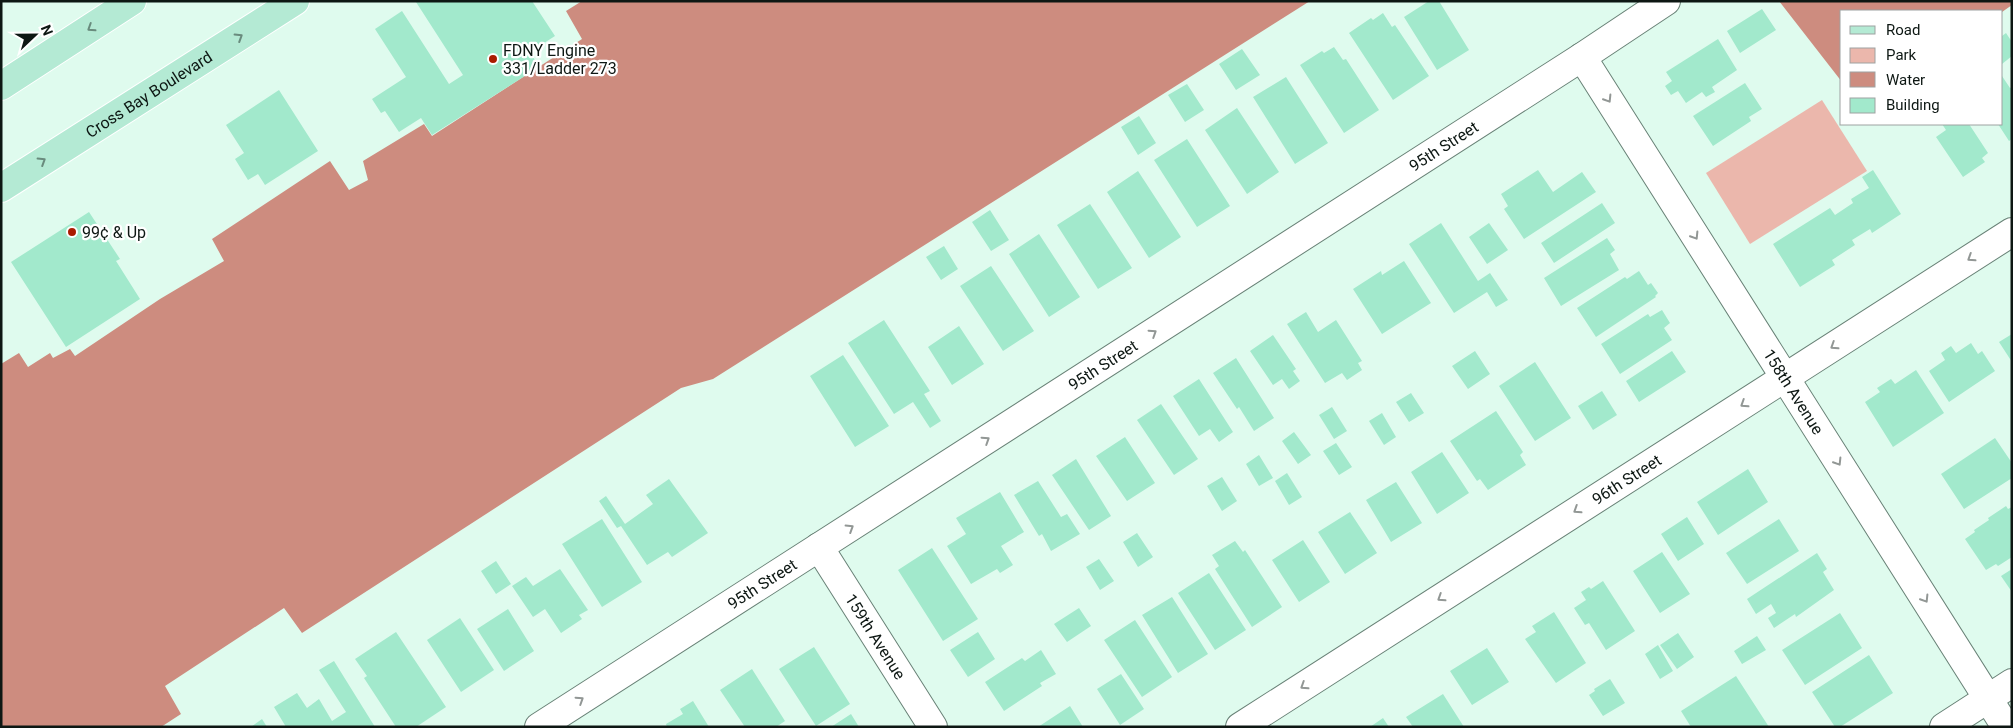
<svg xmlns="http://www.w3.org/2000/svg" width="2013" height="728" font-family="Roboto,sans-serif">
	<rect width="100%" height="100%" fill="#dffbee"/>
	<path fill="#ebb7ac" d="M1822,100L1867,171L1750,244L1706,173Z"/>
	<path fill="#cd8c7f" d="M582,1H1310L713,379L681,388L302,633L284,608L165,686L181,714L161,727H1V364L19,353L28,367L50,353L53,358L70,349L75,356L160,299L224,261L212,239L330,161L349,190L368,180L363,161L424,124L432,136L582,39L566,11Z
		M1779,1H2012V5L2002,12L1842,11V82Z"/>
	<path fill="#a2e9cc" d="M418,1H532L555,36L530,52L539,67L432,135L421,118L399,132L385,111L381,113L372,99L406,77L375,29L402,11L449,84L463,75L416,2Z
		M1429,1H1439L1469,50L1437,70L1404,17Z
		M1762,9L1776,30L1740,53L1727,31Z
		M1383,13L1392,27L1395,25L1429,76L1393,100L1349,33L1371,18L1373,20Z
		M2006,33L2012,42V56L2002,64V36Z
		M1718,39L1737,70L1712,87L1715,92L1706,97L1702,92L1686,103L1678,91L1671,95L1665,86L1672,81L1666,72Z
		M1334,47L1343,60L1346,59L1379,110L1344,133L1300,65L1322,51L1324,53Z
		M1242,49L1260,75L1236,90L1219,64Z
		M2002,76L2010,88L2012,87V139L2009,141L1998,124H2002Z
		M1286,77L1328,143L1295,164L1253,97Z
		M1745,83L1762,109L1749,117L1751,121L1713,146L1693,116Z
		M1187,84L1204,110L1185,122L1168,95Z
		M279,90L318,151L265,185L258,174L248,180L235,159L244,153L226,125Z
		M1237,108L1279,172L1247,194L1205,130Z
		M1139,116L1156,143L1138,155L1121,127Z
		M1942,124H1969L1988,153L1982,158L1985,162L1963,177L1936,137L1946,130Z
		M1187,139L1230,206L1197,227L1154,160Z
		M1538,170L1553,192L1582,172L1596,192L1524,239L1504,209L1508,206L1501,194Z
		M1873,170L1901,214L1872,233L1870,229L1852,240L1855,245L1832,260L1835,265L1800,287L1773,244L1830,208L1835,215L1853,203L1851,199L1869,188L1862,177Z
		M1138,171L1181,237L1149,258L1107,192Z
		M1602,203L1615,223L1554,263L1541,243Z
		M1090,204L1132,268L1098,289L1057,225Z
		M990,210L1009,240L991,251L972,222Z
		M89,212L120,259L116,261L140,299L66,347L11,262Z
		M1441,223L1478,281L1490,273L1508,300L1496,307L1487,292L1454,313L1409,244Z
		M1489,223L1508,250L1487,264L1469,237Z
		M1039,234L1080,297L1049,317L1009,254Z
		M1607,238L1615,250L1610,254L1619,270L1561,306L1544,278Z
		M944,246L958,269L941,280L926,257Z
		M1404,261L1431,303L1382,334L1353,289L1381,271L1382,275Z
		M991,266L1034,331L1003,351L960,286Z
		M1639,271L1648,285L1651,283L1658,293L1655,296L1656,297L1596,337L1577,308L1625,277L1627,279Z
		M1662,310L1670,323L1664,328L1672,340L1620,374L1601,344L1648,314L1650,317Z
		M1306,312L1318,332L1336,320L1362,361L1358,363L1362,370L1347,380L1342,373L1325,383L1287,324Z
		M884,320L930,391L924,394L941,421L930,428L913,402L894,414L848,343Z
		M959,326L984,364L952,385L928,347Z
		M2012,334V362L1999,342Z
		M1273,335L1296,369L1293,371L1300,381L1289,389L1282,379L1273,385L1250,351Z
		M1971,343L1978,354L1982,351L1995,371L1949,402L1929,371L1945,360L1941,353L1951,346L1956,353Z
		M1475,351L1490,374L1468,389L1452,366Z
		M1672,351L1686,372L1639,402L1626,381Z
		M843,355L889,426L855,447L810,376Z
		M1236,358L1274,418L1254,431L1239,407L1237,409L1213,373Z
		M1535,362L1571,418L1535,441L1499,386Z
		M1916,370L1944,413L1893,447L1865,402L1880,392L1877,388L1891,379L1895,384Z
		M1199,379L1233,432L1219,442L1210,429L1199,436L1173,396Z
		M1602,391L1617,415L1593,430L1578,406Z
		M1411,393L1424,413L1409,422L1396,402Z
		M1161,404L1198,459L1174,475L1137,420Z
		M1332,407L1347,431L1334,439L1319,415Z
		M1496,411L1523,452L1520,455L1526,465L1488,490L1480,479L1477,481L1450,441Z
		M1382,413L1396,437L1384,445L1369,421Z
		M1294,432L1311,455L1298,464L1282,441Z
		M1125,437L1155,483L1127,501L1096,456Z
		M1995,438L2012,463V478L1964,509L1941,474Z
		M1336,443L1352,467L1339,475L1323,451Z
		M1442,452L1469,493L1437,514L1411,472Z
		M1259,455L1273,478L1259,486L1246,464Z
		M1076,459L1111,516L1089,530L1052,475Z
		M1748,469L1768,502L1718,535L1697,502Z
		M1287,473L1302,497L1289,505L1275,481Z
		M1222,477L1237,501L1222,511L1207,486Z
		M669,479L708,533L672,557L668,552L647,565L621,526L617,528L599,501L606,496L625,524L653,504L646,495Z
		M1038,481L1061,517L1067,514L1080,534L1051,551L1042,534L1039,536L1014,495Z
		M1396,482L1422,523L1391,542L1366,500Z
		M1000,492L1024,532L1001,546L1013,565L1000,573L997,569L971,584L947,546L966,534L956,518Z
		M2006,506L2008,509L2012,507V557L1998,566L1996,564L1986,570L1965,539L1975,532L1974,530L1989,520L1988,518Z
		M1350,512L1377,553L1345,574L1318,532Z
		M1687,517L1704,544L1678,561L1661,534Z
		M602,519L642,582L602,607L562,544Z
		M1779,519L1799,551L1747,584L1726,553Z
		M1137,533L1153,557L1138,567L1123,542Z
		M1303,540L1330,582L1299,602L1272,560Z
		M1235,541L1243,552L1245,550L1282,607L1252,627L1215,569L1219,566L1212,555Z
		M932,548L978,619L943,641L898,570Z
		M1662,552L1690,594L1660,613L1633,571Z
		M1817,553L1827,569L1823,572L1834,590L1796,617L1795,614L1774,628L1768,618L1776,613L1771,604L1756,614L1747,599Z
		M1099,559L1114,581L1100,590L1086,567Z
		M496,561L511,584L496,594L481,571Z
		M560,569L588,610L579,615L582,619L561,633L545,609L533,617L512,586L526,577L533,586Z
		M2012,569V592L2001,576Z
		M1209,573L1246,630L1215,650L1178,593Z
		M1603,581L1635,631L1606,650L1589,623L1585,625L1574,608L1586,600L1581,592L1589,587L1591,589Z
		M1172,597L1208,654L1178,673L1142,615Z
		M1079,608L1091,626L1067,642L1054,624Z
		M508,609L534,651L504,671L477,629Z
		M1554,612L1586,663L1556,683L1525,639L1536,632L1532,626Z
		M1840,613L1862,648L1805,685L1782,650Z
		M460,618L494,670L461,692L427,640Z
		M1135,620L1172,677L1142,697L1104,640Z
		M396,632L446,707L416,727H396L364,678L367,676L355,659Z
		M978,632L995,659L968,677L950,650Z
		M1678,633L1694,657L1677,669L1660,645Z
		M1757,636L1766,650L1742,664L1734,651Z
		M1658,645L1673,671L1660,679L1645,654Z
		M814,647L850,704L816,726L779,669Z
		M1487,648L1509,682L1472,705L1450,671Z
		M1041,650L1056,674L1040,683L1042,686L1004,711L985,682L1022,658L1025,661Z
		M1869,655L1893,693L1840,727H1835L1812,692Z
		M334,661L375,727H286L274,707L297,693L307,708L319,699L332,721L346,712L319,670Z
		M752,669L785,721L776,727H745L720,690Z
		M1121,674L1144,709L1120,725L1097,689Z
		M1736,676L1769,727H1691L1681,711Z
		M1610,679L1625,703L1603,716L1589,695L1595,691L1594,689Z
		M1443,694L1464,727H1413L1406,717Z
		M693,701L709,727H667L666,724L683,714L680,709Z
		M1070,706L1083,727H1038Z
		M851,714L859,727H831Z
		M1383,718L1389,727H1370Z
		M262,719L267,727H251Z"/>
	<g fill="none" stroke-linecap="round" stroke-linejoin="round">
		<g stroke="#698277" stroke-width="30">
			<g id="minor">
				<path id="s1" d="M1582,57L2006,727"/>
				<path id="s2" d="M819,547L933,727"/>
				<path id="s3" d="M539,727L1582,57L1666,1"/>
				<path id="s4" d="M1240,727L2012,232"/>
				<path d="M1944,727L2012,683"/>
			</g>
		</g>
		<g stroke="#fff" stroke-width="30">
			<g id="major">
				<path d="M1,86L132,1"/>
				<path id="s5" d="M1,188L295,1"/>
			</g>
		</g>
		<use href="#minor" stroke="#fff" stroke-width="28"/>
		<use href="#major" stroke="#b4ead4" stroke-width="28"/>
	</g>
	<defs><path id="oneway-chevron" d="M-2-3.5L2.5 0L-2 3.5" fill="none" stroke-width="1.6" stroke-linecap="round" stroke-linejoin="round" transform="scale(1.25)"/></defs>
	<g stroke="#698b7d">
		<use href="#oneway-chevron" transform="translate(91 28) rotate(147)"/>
		<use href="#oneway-chevron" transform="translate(239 37) rotate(-32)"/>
		<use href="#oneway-chevron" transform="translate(42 161) rotate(-32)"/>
	</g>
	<g stroke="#929795">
		<use href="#oneway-chevron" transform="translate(1608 99) rotate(58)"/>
		<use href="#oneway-chevron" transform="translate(1695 236) rotate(58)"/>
		<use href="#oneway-chevron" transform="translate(1971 258) rotate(147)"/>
		<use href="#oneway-chevron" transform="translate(1153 333) rotate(-33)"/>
		<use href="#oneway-chevron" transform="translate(1834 346) rotate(147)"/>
		<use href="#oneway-chevron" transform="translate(1744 404) rotate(147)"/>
		<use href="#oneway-chevron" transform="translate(986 440) rotate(-33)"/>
		<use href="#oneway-chevron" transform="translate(1838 462) rotate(58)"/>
		<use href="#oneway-chevron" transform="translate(1577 510) rotate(147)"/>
		<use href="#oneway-chevron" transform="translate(850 528) rotate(-32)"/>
		<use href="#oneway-chevron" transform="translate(1441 598) rotate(147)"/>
		<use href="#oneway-chevron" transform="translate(1925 599) rotate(58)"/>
		<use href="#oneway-chevron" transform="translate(1304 686) rotate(147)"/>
		<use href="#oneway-chevron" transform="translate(580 700) rotate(-33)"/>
	</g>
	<g fill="#aa1b00" stroke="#fff" stroke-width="2">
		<circle cx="493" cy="59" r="5"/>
		<circle cx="72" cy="232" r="5"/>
	</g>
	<g text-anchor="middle" stroke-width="4.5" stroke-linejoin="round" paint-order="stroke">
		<g font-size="16" fill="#0d1713" stroke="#fff" text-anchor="start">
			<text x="503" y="56">FDNY Engine<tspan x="503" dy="18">331/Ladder 273</tspan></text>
			<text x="82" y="238">99¢ &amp; Up</text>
		</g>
		<g font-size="16" fill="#0d1713" stroke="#fff">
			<text dy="6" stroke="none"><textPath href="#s5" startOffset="175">Cross Bay Boulevard</textPath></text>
			<text dy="6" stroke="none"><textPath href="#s3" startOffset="1075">95th Street</textPath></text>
			<text dy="6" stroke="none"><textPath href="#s3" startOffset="670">95th Street</textPath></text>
			<text dy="6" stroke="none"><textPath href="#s1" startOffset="396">158th Avenue</textPath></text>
			<text dy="6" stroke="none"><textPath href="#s4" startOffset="459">96th Street</textPath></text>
			<text dy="6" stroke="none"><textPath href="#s3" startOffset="265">95th Street</textPath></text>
			<text dy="6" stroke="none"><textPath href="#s2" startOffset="106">159th Avenue</textPath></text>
		</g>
	</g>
	<rect width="2013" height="728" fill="none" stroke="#0d1713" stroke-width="5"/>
	<rect x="1840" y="10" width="162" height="115" fill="#ffffff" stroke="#9ea2a1"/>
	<rect x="1850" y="26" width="25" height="8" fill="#b4ead4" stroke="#9ea2a1"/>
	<text x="1886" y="35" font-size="15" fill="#0d1713">Road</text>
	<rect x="1850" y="48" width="25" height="15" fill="#ebb7ac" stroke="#9ea2a1"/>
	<text x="1886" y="60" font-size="15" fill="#0d1713">Park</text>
	<rect x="1850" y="72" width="25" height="15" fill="#cd8c7f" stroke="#9ea2a1"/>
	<text x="1886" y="85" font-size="15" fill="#0d1713">Water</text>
	<rect x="1850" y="98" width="25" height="15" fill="#a2e9cc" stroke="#9ea2a1"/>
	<text x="1886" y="110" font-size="15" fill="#0d1713">Building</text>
	<g transform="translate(35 35) rotate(68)" stroke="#ffffff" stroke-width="4" paint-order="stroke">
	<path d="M0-4L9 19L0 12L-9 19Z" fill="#0d1713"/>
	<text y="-8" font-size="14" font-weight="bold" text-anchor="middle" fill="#0d1713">N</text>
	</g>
</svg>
